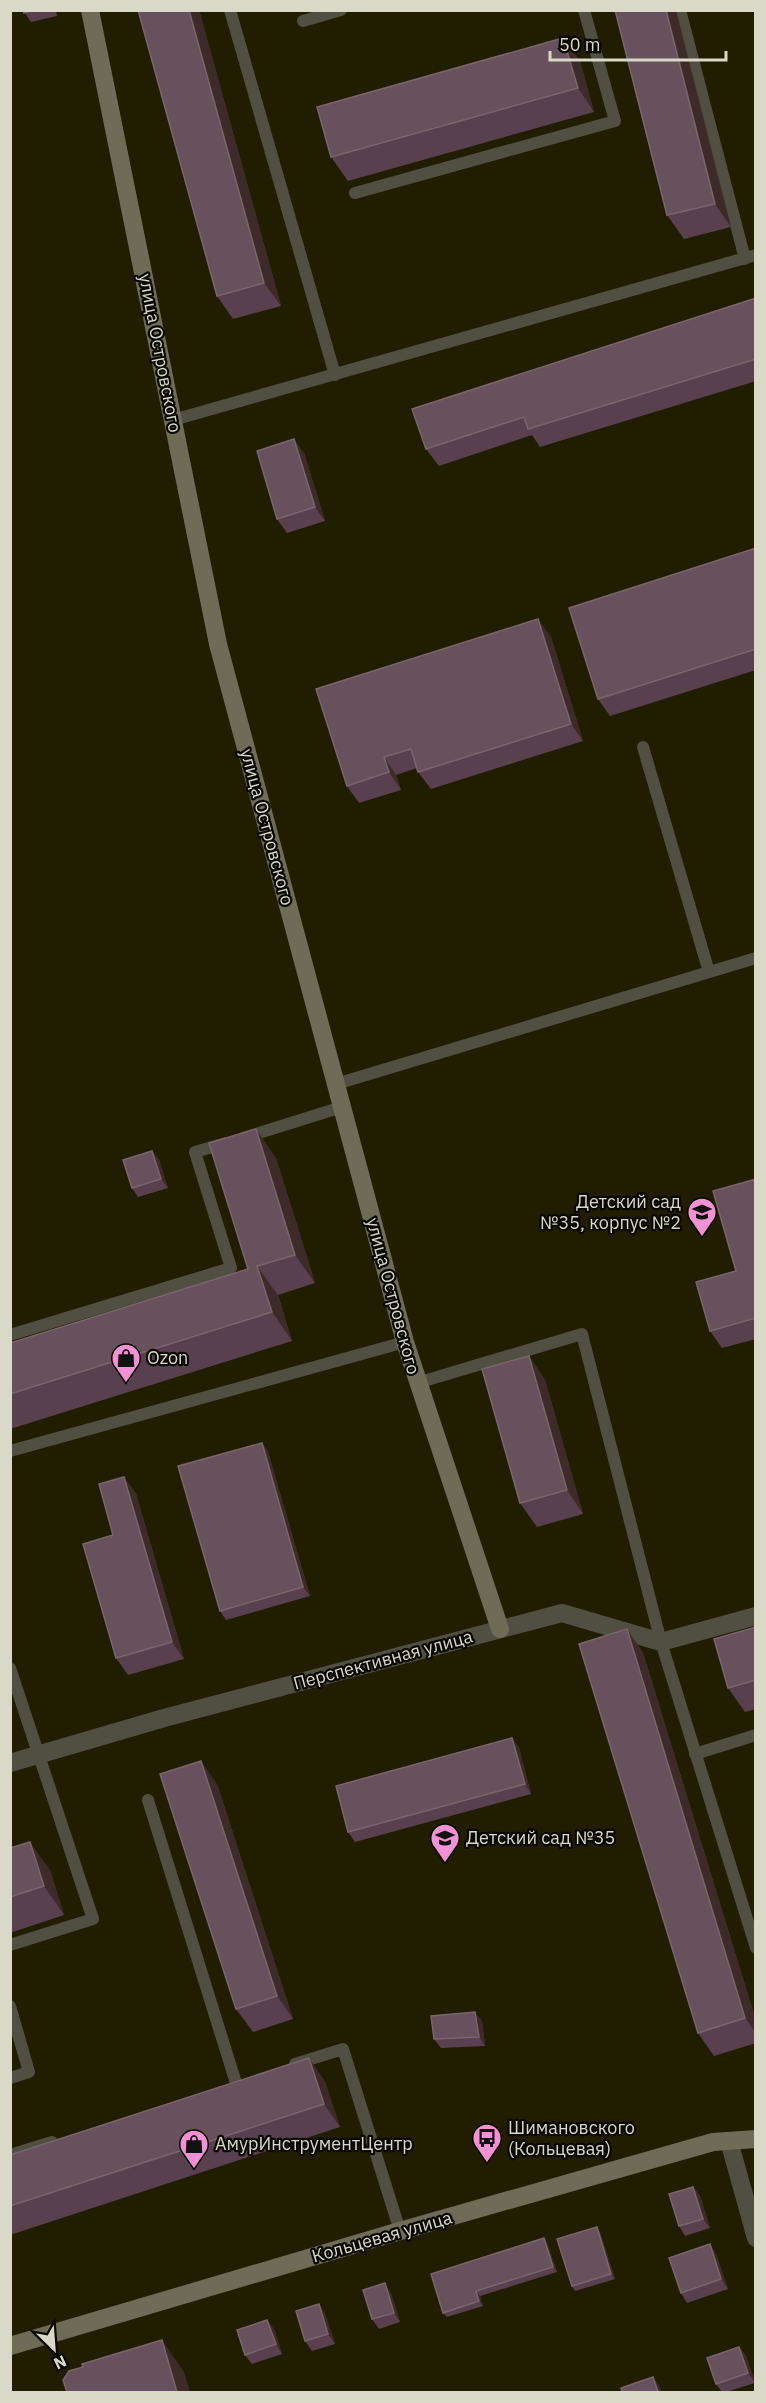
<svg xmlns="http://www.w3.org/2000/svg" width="766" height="2403" font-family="'IBM Plex Sans',sans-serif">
	<rect width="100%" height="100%" fill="#211d01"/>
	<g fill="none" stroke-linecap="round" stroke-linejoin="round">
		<path stroke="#514f42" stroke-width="12" d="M230,10L335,375
			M680,10L745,259
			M303,21L341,10
			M355,193L615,121L584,10
			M173,420L756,255
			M643,747L709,972
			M336,1084L756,958
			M243,1138L342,1107
			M10,1335L231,1268L195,1152L226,1143
			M417,1383L582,1334L661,1642L756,1948
			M10,1451L405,1342
			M10,1668L93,1919L10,1945
			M695,1754L756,1735
			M148,1800L236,2083
			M10,2006L29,2072L10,2078
			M295,2064L343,2049L400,2231
			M10,2155L52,2142"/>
		<path stroke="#514f42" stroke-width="18" d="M10,1763L164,1718L562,1613L661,1642L756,1616
			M729,2141L756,2238"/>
		<path stroke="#6e6c57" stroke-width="18" d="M90,10L218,644L405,1342L500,1629
			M10,2346L400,2231L713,2142L756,2139"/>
	</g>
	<path fill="#59404f" d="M23,10H56L57,16L31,22Z
		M138,10H199L281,306L233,319L217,296Z
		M615,10H676L731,227L684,239L667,215Z
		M580,61L594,112L348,181L331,157Z
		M756,298V381L540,447L532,435L439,466L426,449Z
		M304,453L325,521L287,533L277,519Z
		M756,548V670L610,716L598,699Z
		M551,637L583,741L431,789L418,772L417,768L396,775L401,790L359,803L347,786L316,689Z
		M152,1151L159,1160L168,1188L138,1197L132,1188Z
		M276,1158L315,1283L278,1295L292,1341L10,1429V1343L248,1269Z
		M756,1179V1339L722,1348L710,1331L736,1271Z
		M529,1356L545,1380L583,1514L537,1527L520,1503Z
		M262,1443L268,1452L310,1596L226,1620L220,1611Z
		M124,1477L136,1494L184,1659L128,1675L116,1658L113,1535Z
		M756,1627V1709L745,1712L728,1688Z
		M627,1629L643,1653L756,2021V2043L714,2056L698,2033Z
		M512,1738L519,1748L531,1794L355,1842L348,1832Z
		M217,1784L293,2019L253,2032L236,2009Z
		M10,1848L50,1870L64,1915L10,1933Z
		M482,2021L485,2046L441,2048L434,2039Z
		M309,2058L325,2082L340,2127L10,2235V2155Z
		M693,2187L700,2196L710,2228L685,2236L679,2226Z
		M600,2232L615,2279L575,2291L572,2286Z
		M547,2243L557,2272L480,2296L483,2306L447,2317L443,2313Z
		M716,2254L728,2289L687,2303L681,2293Z
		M391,2293L400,2322L379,2329L372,2319Z
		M319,2304L325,2314L335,2344L312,2351L305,2341Z
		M274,2329L282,2354L252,2364L245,2355Z
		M739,2347L746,2356L755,2383L726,2392H722L716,2384Z"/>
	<path fill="#3d2b2a" d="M189,10H199L281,306L264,283Z
		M666,10H676L731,227L715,204Z
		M563,38L580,61L594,112L578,88Z
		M294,439L304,453L325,521L315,507Z
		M538,619L551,637L583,741L571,724Z
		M384,757L396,775L401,790L389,772Z
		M256,1129L276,1158L315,1283L295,1255Z
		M152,1151L159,1160L168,1188L161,1179Z
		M257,1266L278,1295L292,1341L272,1312Z
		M529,1356L545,1380L583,1514L567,1490Z
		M262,1443L268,1452L310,1596L303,1587Z
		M124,1477L136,1494L184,1659L172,1642Z
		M627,1629L643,1653L756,2021V2033L745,2018Z
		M512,1738L519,1748L531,1794L525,1784Z
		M201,1761L217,1784L293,2019L277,1996Z
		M30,1842L50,1870L64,1915L44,1886Z
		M475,2012L482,2021L485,2046L479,2037Z
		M309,2058L325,2082L340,2127L324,2104Z
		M693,2187L700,2196L710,2228L703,2219Z
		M597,2227L600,2232L615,2279L611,2274Z
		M544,2238L547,2243L557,2272L553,2267Z
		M710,2244L716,2254L728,2289L721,2279Z
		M385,2283L391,2293L400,2322L394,2313Z
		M476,2291L480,2296L483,2306L479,2301Z
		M319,2304L325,2314L335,2344L328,2334Z
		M267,2320L274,2329L282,2354L276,2344Z
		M162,2340L184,2372L190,2392H177Z
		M739,2347L746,2356L755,2383L748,2373Z
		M653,2377L659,2386L662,2392H658Z"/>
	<path fill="#67515c" stroke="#79666d" stroke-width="1.5" d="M23,10H34L24,13Z
		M138,10H189L264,283L217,296Z
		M615,10H666L715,204L667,215Z
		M563,38L578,88L331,157L317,107Z
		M756,298V359L528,429L524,417L426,449L412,409Z
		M294,439L315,507L277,519L257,451Z
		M756,548V649L598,699L569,608Z
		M538,619L571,724L418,772L411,749L384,757L389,772L347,786L316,689Z
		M256,1129L295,1255L257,1266L272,1312L10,1394V1343L248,1269L209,1143Z
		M152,1151L161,1179L132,1188L123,1160Z
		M756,1179V1318L710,1331L696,1282L736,1271L713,1191Z
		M529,1356L567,1490L520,1503L482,1369Z
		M262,1443L303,1587L220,1611L178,1466Z
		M124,1477L172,1642L116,1658L83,1544L113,1535L99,1484Z
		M756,1627V1680L728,1688L714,1639Z
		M627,1629L745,2018L698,2033L579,1644Z
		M512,1738L525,1784L348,1832L336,1786Z
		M201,1761L277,1996L236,2009L160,1774Z
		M30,1842L44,1886L10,1897V1848Z
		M475,2012L479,2037L434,2039L431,2016Z
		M309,2058L324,2104L10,2206V2155Z
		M693,2187L703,2219L679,2226L669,2194Z
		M597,2227L611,2274L572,2286L557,2239Z
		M544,2238L553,2267L476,2291L479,2301L443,2313L431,2274Z
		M710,2244L721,2279L681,2293L669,2258Z
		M385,2283L394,2313L372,2319L363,2290Z
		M319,2304L328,2334L305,2341L296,2311Z
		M267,2320L276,2344L245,2355L237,2330Z
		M162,2340L177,2392H67L63,2380L69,2371L83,2367L82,2364Z
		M739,2347L748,2373L716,2384L707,2358Z
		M653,2377L658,2392H622L621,2388Z"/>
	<defs>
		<g id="school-pin" transform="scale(1.5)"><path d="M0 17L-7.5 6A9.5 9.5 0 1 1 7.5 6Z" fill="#f391d5" stroke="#090701"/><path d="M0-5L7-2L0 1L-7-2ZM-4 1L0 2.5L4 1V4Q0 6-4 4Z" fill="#111"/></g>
		<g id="shop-pin" transform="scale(1.5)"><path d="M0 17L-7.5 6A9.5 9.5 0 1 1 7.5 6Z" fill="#f391d5" stroke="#090701"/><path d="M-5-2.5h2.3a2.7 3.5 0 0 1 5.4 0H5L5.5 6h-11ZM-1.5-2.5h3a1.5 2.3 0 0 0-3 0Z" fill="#111"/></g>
		<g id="bus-pin" transform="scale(1.5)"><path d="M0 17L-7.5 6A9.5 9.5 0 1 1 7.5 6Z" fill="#f391d5" stroke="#090701"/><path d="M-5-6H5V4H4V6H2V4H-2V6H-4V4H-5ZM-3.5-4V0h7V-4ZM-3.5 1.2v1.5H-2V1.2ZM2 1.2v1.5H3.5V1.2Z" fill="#111"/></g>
	</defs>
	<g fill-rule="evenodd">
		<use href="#school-pin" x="702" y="1212"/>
		<use href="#shop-pin" x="126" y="1358"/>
		<use href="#school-pin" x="445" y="1838"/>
		<use href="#bus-pin" x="487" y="2138"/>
		<use href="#shop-pin" x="194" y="2144"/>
	</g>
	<g text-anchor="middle" stroke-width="4.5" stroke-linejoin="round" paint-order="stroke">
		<g font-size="18" fill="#dad8c7" stroke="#090701">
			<text transform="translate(160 353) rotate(79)" y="6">улица Островского</text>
			<text transform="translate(267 827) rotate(75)" y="6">улица Островского</text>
			<text transform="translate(393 1296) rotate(75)" y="6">улица Островского</text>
			<text transform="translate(383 1660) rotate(-15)" y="6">Перспективная улица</text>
			<text transform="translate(382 2237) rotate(-16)" y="6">Кольцевая улица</text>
		</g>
		<g font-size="18" fill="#dad8c7" stroke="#090701" text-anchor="start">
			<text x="681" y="1208" text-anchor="end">Детский сад<tspan x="681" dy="21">№35, корпус №2</tspan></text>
			<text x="147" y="1364">Ozon</text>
			<text x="466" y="1844">Детский сад №35</text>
			<text x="508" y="2134">Шимановского<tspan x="508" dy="21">(Кольцевая)</tspan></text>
			<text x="215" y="2150">АмурИнструментЦентр</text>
		</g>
	</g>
	<rect width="766" height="2403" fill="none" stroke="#dad8c7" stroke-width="24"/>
	<g transform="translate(54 2349) rotate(155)" stroke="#090701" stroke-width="4.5" paint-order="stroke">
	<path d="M0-4.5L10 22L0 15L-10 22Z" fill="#dad8c7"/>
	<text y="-9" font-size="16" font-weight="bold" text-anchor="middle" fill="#dad8c7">N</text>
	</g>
	<path d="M550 51v9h176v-9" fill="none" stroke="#dad8c7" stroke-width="3"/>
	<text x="559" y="51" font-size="18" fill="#dad8c7" stroke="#090701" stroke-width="4.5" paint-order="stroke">50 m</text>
</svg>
